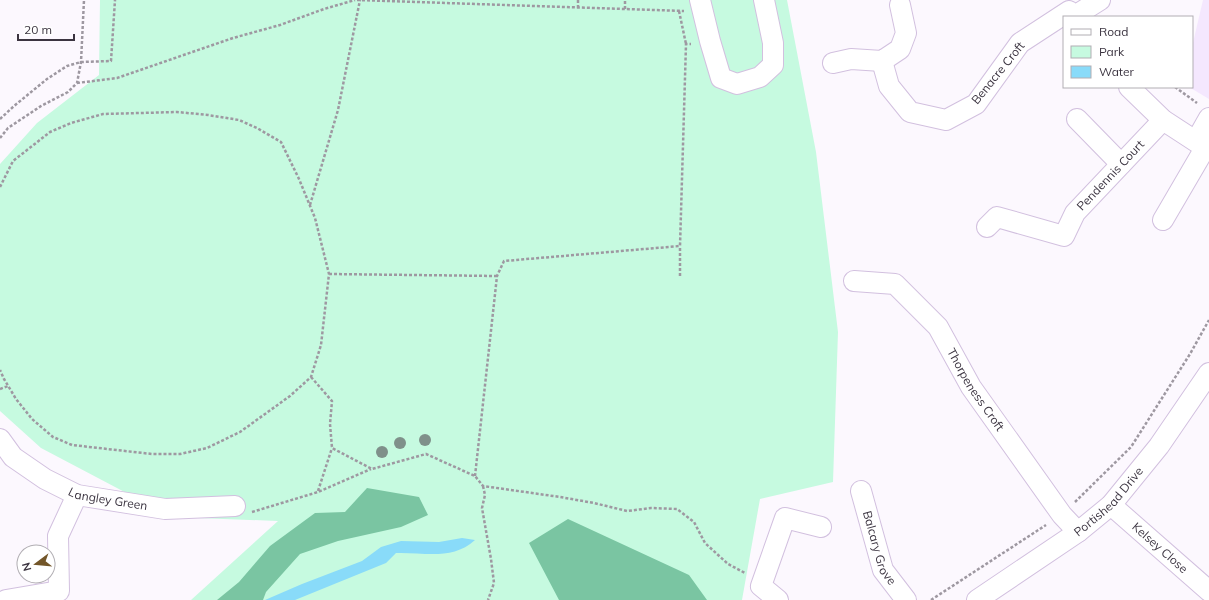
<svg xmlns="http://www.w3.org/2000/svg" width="1209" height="600" font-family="Mulish,sans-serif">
	<rect width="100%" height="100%" fill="#fcf8fe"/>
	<path fill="#f4e7fe" d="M1203,0H1209V99L1189,87H1192V47Z"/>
	<path fill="#c6fae0" d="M100,0H787L816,152L838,332L833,482L760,499L742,600H191L278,521L172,517L41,448L0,411V164L37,123L99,75Z"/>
	<path fill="#7ac5a2" d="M367,488L419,497L428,515L401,527L338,541L300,554L266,592L263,600H217L239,582L270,546L315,513L345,512Z
		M568,519L689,575L707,600H559L529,543Z"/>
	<path fill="#89dbf9" d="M462,538L475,540C452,561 424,552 396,553L386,563L295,600H265L302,584L362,561L381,547L401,541L439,542Z"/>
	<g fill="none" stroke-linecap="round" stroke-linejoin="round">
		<g stroke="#d2c0df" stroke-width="22">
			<g id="minor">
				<path d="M700,0L710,41L721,78L737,84L760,77L773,65V43L764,0"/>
				<path d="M1073,17L1100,0"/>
				<path d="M882,61L889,86L910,112L946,120L976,104L1020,43L1069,11"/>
				<path d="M833,63L851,59L882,61L900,49L906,33L900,5"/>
				<path d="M1129,87L1163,120L1209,150"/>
				<path d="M1077,119L1121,164"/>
				<path d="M1196,141L1209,118"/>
				<path d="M1163,220L1205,148"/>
				<path id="s1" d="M987,227L997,217L1064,236L1075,213L1163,120"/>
				<path id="s2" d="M854,281L895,284L938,327L971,387L1062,515L1078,532"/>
				<path id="s3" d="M0,439L13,457L45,479L77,495L165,509L235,506"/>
				<path id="s4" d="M861,491L883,570L906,600"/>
				<path id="s5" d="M1111,505L1209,591"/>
				<path d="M6,600L59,591L58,536L77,495"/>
				<path d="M778,600L761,586L785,518L821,527"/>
				<path id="s6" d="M977,600L1078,532L1111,505L1159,446L1209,373"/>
			</g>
		</g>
		<path stroke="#9e98a1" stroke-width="2.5" stroke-dasharray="3 2" stroke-linecap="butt" d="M357,0L684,11
			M578,8V0
			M625,9V0
			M679,11L686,44
			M77,83L117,78L233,38L280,25L324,9L355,0
			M1175,87L1197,103
			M0,119L14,106L47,79L67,66L81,62L111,61L115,0
			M0,138L8,128L41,106L68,92L77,83L81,62L84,0
			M0,187L13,161L50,132L71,123L103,114L177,112L208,115L239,120L257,128L281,142L299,179L315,218L329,274L321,345L311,377L290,396L240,432L207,448L180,454H152L72,445L53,437L32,419L16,399L4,379L0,370
			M310,205L338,110L360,0
			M329,274L497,276
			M680,276V246
			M311,377L332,401L330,424L332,448L372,469L426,454L475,476L483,486L560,497L594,503L627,511L651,508L677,509L694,522L705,543L728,564L745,573
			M0,389L8,386
			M475,476L497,276L504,261L680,246L686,44H691
			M483,486L485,495L482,508L491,559L494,583L488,600
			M318,491L332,448
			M1075,502L1131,447L1190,354L1209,320
			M252,512L318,492L371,469
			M931,600L1046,525"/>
		<use href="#minor" stroke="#fff" stroke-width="20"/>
	</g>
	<g fill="#7f908a">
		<circle cx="425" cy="440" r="6"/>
		<circle cx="400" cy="443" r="6"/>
		<circle cx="382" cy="452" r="6"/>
	</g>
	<g text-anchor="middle" stroke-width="4" stroke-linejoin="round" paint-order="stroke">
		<g font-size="12" fill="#3b3440" stroke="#fff">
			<text transform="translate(998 73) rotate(-51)" y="4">Benacre Croft</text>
			<text dy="4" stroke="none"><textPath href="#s1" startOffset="161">Pendennis Court</textPath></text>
			<text dy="4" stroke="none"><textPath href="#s2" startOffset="175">Thorpeness Croft</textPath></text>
			<text dy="4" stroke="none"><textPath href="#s3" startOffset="128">Langley Green</textPath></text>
			<text dy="4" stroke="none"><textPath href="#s6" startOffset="165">Portishead Drive</textPath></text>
			<text dy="4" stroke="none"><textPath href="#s4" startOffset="60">Balcary Grove</textPath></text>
			<text dy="4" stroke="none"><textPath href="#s5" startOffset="65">Kelsey Close</textPath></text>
		</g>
	</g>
	<rect x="1063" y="16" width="130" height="72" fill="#ffffff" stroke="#b1aeb3"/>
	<rect x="1071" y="29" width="20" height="6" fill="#ffffff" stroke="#b1aeb3"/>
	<text x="1099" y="36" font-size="12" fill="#3b3440">Road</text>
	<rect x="1071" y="46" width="20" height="12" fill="#c6fae0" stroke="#b1aeb3"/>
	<text x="1099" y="56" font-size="12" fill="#3b3440">Park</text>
	<rect x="1071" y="66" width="20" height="12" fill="#89dbf9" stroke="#b1aeb3"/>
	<text x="1099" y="76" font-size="12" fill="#3b3440">Water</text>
	<g transform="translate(36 564) rotate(254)"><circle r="19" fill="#ffffff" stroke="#b1aeb3"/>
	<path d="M0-3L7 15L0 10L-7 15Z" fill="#735629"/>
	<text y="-6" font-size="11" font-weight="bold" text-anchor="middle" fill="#3b3440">N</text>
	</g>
	<path d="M18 34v6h56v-6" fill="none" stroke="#3b3440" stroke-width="2"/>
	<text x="24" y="34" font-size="12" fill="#3b3440" stroke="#ffffff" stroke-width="3" paint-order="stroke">20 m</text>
</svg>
